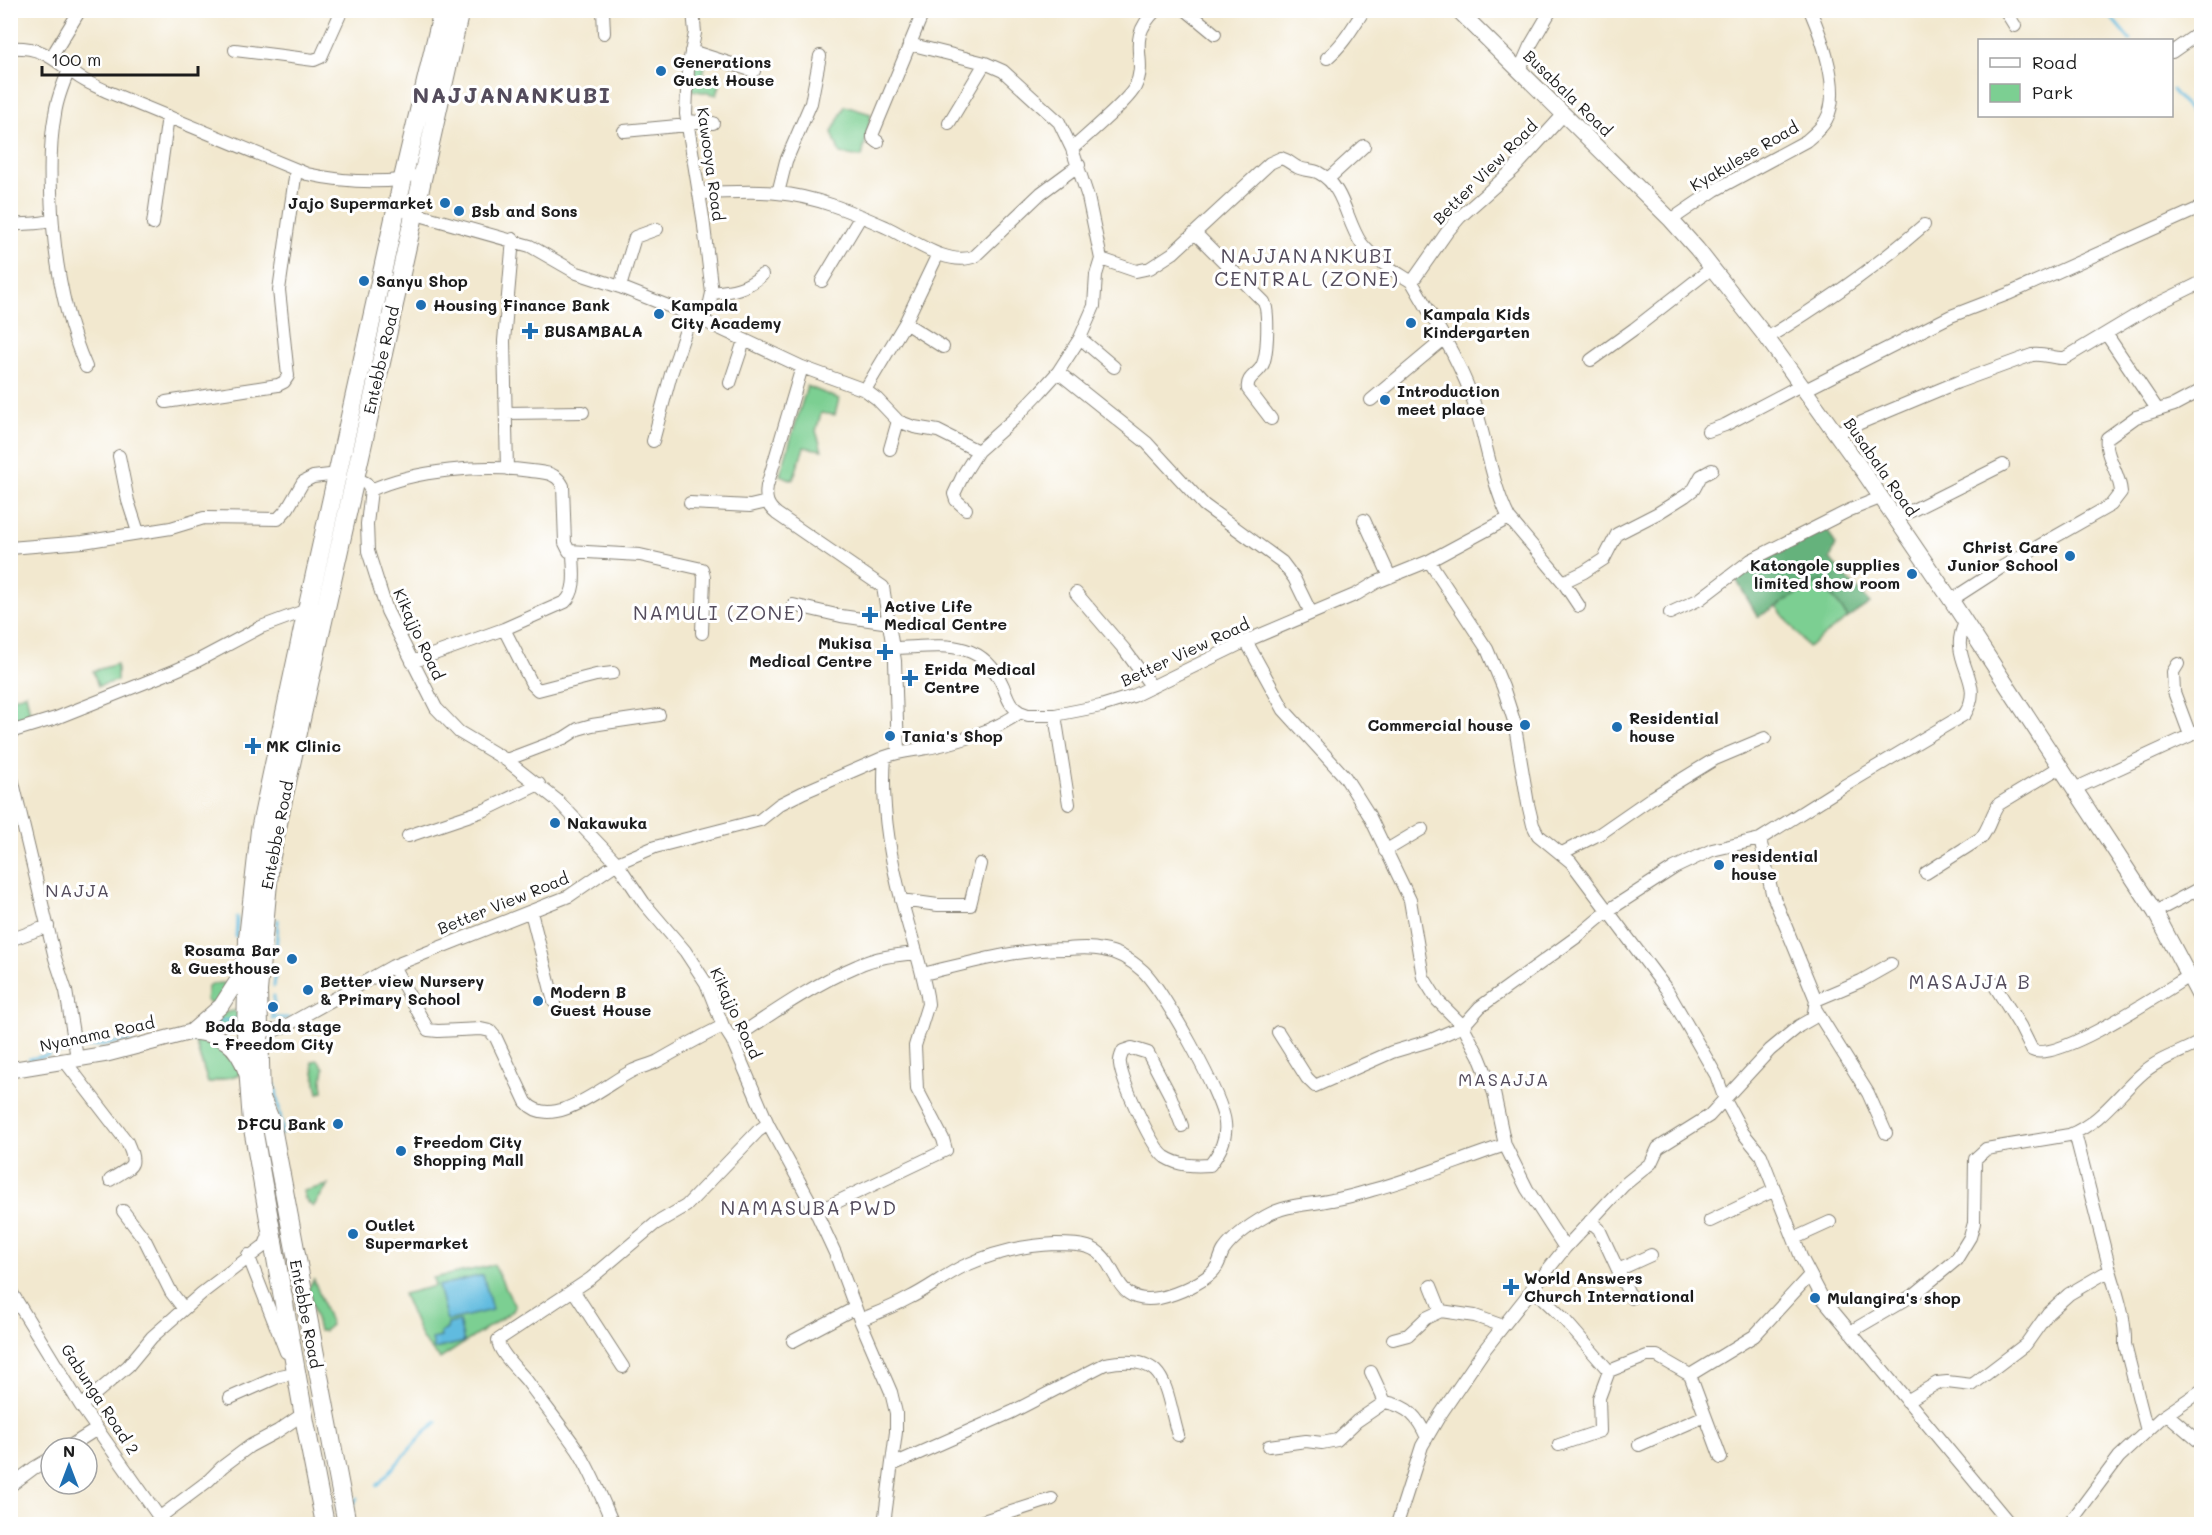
<svg xmlns="http://www.w3.org/2000/svg" width="2212" height="1535" font-family="Mali,sans-serif">
	<rect width="100%" height="100%" fill="#fff"/>
	<filter id="ink" filterUnits="userSpaceOnUse"><feTurbulence type="fractalNoise" baseFrequency=".0167" numOctaves="2"/><feDisplacementMap in="SourceGraphic" scale="12" xChannelSelector="R" yChannelSelector="G"/><feConvolveMatrix kernelMatrix="1 2 1 2 8 2 1 2 1" color-interpolation-filters="sRGB"/></filter>
	<filter id="wash" filterUnits="userSpaceOnUse"><feTurbulence type="fractalNoise" baseFrequency=".008" numOctaves="4" result="noise"/><feDisplacementMap in="SourceGraphic" scale="24" xChannelSelector="R" yChannelSelector="G"/><feGaussianBlur stdDeviation="1.35" result="paint"/><feColorMatrix in="noise" values="0 0 0 0 0 0 0 0 0 0 0 0 0 0 0 0 0 1.4 0 .05"/><feComposite in="paint" operator="in"/></filter>
	<g filter="url(#wash)">
		<rect width="100%" height="100%" fill="#f2e8cf"/>
		<path fill="#7ccf92" stroke="#4c7657" stroke-width="1.5" d="M694,62L705,65L703,77L721,81L717,95L691,90Z
			M845,106L871,114L862,157L840,154L832,132Z
			M807,386L839,399L835,415L821,413L816,431L822,450L804,447L793,480L780,475Z
			M1821,580L1848,618L1808,647L1776,606Z
			M117,664V681L98,686L93,671Z
			M26,693L31,718L11,719V699Z
			M223,983L229,986L212,1005L206,1000L208,986L211,984Z
			M232,1011H241V1028L218,1033L207,1026L220,1014Z
			M193,1035C222,1043 227,1046 242,1074L208,1083Z
			M318,1060L324,1068L322,1081L323,1092L318,1093L312,1061Z
			M328,1185L313,1207L305,1199L303,1191Z
			M494,1265L515,1307L513,1311L440,1359L422,1339L403,1294L435,1286L433,1278Z
			M314,1280L331,1325L324,1331H319L308,1288Z"/>
		<path fill="#65b27c" stroke="#40674c" stroke-width="1.5" d="M1824,524L1836,545L1830,559L1870,603L1848,618L1821,580L1758,617L1734,576Z"/>
		<path fill="#61bbdf" stroke="#3e6c7e" stroke-width="1.5" d="M483,1275L492,1310L447,1321L438,1286Z
			M459,1321L464,1342L434,1349L432,1339L441,1337L440,1333L447,1329L448,1324Z"/>
		<g fill="none" stroke-linecap="round" stroke-linejoin="round">
			<path stroke="#61bbdf" stroke-width="3" d="M2105,10L2130,40
				M2172,90L2202,125
				M236,937L237,917
				M276,952L278,920
				M274,986L276,966
				M272,1018H288
				M273,1018L274,996
				M213,1025L219,1021L241,1019
				M169,1045L194,1040
				M83,1048L132,1040
				M57,1053L73,1050
				M29,1059L49,1055
				M275,1085L282,1127L281,1134
				M377,1486L425,1432L437,1422
				M352,1506L357,1498"/>
		</g>
	</g>
	<g filter="url(#ink)">
		<g fill="none" stroke-linecap="round" stroke-linejoin="round">
			<g stroke="#878276" stroke-width="14">
				<path id="minor" d="M603,10L604,33
					M693,10L695,33L688,68L686,114L703,218L712,293L710,302L702,321
					M1186,10L1215,34
					M2005,10L2015,26
					M909,44L985,63L1003,71L1059,122L1072,149L1088,197L1101,259L1136,271L1150,268L1173,253L1270,163L1281,158C1288,160 1291,164 1297,167C1304,171 1312,169 1319,173C1344,186 1346,221 1361,243C1374,260 1395,271 1412,282
					M10,48C42,46 53,59 76,75C85,82 96,86 106,91L307,174C338,181 369,183 401,180L404,174L423,178
					M235,50L314,60L321,57L342,10
					M691,51L754,71
					M2172,52L2202,31
					M52,56L80,10
					M1327,58C1343,45 1353,27 1364,10
					M69,70C63,84 57,99 55,114C50,140 50,166 51,192C53,252 62,312 86,367
					M1519,71L1530,46L1551,10
					M687,121L713,123
					M949,123L985,63
					M624,131L688,125
					M878,142L873,138V133L924,10
					M1072,149C1086,136 1128,101 1135,87C1150,57 1123,43 1156,10
					M1328,179L1364,146
					M699,193C725,193 751,190 777,193C815,196 852,212 886,227C911,239 949,268 975,256L1041,193L1079,165
					M778,193L786,161L811,103L820,56
					M398,209L530,246L577,273L620,287L691,315L802,367L865,390L877,399L898,421L890,449
					M1671,220L1715,190L1806,141C1813,135 1821,129 1826,120C1842,92 1822,38 1810,10
					M153,224L168,116
					M10,225C24,223 41,225 52,220
					M1195,233L1264,302L1266,308C1268,320 1268,355 1262,366C1257,375 1246,377 1248,389L1271,419
					M822,281L861,216
					M620,287L635,237L657,229
					M712,293C732,291 746,289 762,275
					M905,323L943,347
					M2107,335L2157,409
					M1080,338L1114,367
					M1767,338C1823,304 1875,268 1924,225
					M1591,360L1634,329L1712,268
					M802,367L767,486C765,499 767,506 777,514L883,587L895,661L898,752
					M1058,372L1147,443L1204,505L1282,562L1294,578L1311,613
					M730,383L744,341
					M865,390L905,323L938,254
					M1805,390L1951,316L2008,294L2202,207
					M1371,400L1444,339
					M166,402L278,385L284,382L288,376L279,290L296,170
					M506,413L583,412
					M898,421L914,427L938,431L978,451
					M1708,431L1725,425L1801,385
					M1836,433L1958,382L2032,355C2044,353 2054,359 2065,358L2145,310L2202,282
					M653,441L671,374L691,315
					M119,456L128,501L138,532
					M507,469L504,341L513,239
					M354,477L366,483L371,490L367,524L368,551L387,611L436,708L459,732L506,760L558,801L617,863L644,903L685,951L706,983L723,1026L732,1040L768,1124L816,1212L835,1253L860,1320L891,1392L896,1413V1432L884,1524
					M371,490C414,470 484,464 531,471C538,472 548,472 554,476C558,478 561,482 563,486L565,543L569,551L640,555L702,569L704,577L702,633
					M690,503L750,506L767,502
					M966,509L956,500L954,494L963,475L978,451L1015,418L1040,392L1058,372L1080,338L1094,306L1096,275L1101,259
					M1509,518L1563,582L1579,606
					M1895,519L2003,465
					M1364,520L1390,577
					M10,548L83,542L171,528L204,518L278,519L288,508L303,482L313,477L338,474
					M1429,561L1487,649L1503,687L1514,721L1528,804L1533,825L1538,835L1571,862L1667,990L1716,1075L1725,1100L1743,1133L1761,1155L1801,1257L1823,1299L2010,1524
					M1563,582L1584,572L1604,559L1617,534L1658,513L1685,496L1694,489L1701,476L1712,470
					M1076,593L1124,649L1152,687
					M1951,600L2002,567L2111,505L2121,492C2120,473 2104,456 2107,438L2136,417L2174,405L2202,390
					M793,605L841,616L890,623
					M1670,613L1700,599L1751,560L1850,510L1880,498
					M504,629L532,684L538,690L596,675L613,673
					M1246,641L1284,710L1345,777L1369,815L1410,900L1423,977L1438,1001L1463,1026L1479,1056L1494,1093L1505,1145L1527,1189L1565,1248
					M893,648C939,647 981,636 1003,686C1007,696 1010,707 1020,712
					M412,662L504,629L565,602C578,590 573,568 573,552
					M2178,664L2173,672L2174,692L2190,735
					M1055,715L1069,804
					M10,732L56,718L174,671L197,661L261,627L307,610
					M506,760L564,738L578,729L592,725L659,715
					M10,770L55,958L66,991L77,1058
					M2074,789L2202,730
					M408,836L485,810L539,784
					M1385,851L1422,829
					M1562,853L1601,833L1653,797L1715,759L1765,738
					M1926,873L1981,838C1990,827 1991,814 1999,804L2060,767
					M901,900L938,905H970L980,864
					M531,912L554,1002
					M2155,912L2202,887
					M10,940L48,926
					M393,966L428,1030L438,1031L481,1029L490,1031L496,1038L526,1102C552,1133 607,1083 632,1071C640,1067 650,1065 658,1061C679,1049 700,1037 723,1026
					M923,974C973,962 1015,949 1067,949C1079,948 1091,947 1103,950C1118,952 1132,961 1143,971C1163,989 1223,1097 1225,1123C1227,1139 1220,1152 1210,1165C1195,1166 1179,1166 1165,1157C1152,1148 1122,1082 1120,1064C1119,1060 1121,1056 1123,1051L1132,1048L1148,1053L1170,1095L1182,1126
					M1993,983L2020,1026L2032,1050C2056,1064 2163,992 2189,976
					M1816,1000L1861,981L1891,964
					M1816,1010L1868,1093L1886,1133
					M258,1031L276,1030L289,1024L393,966L569,896L617,863L655,847L760,820L780,804L804,792L885,757C897,752 908,751 921,749C952,744 996,731 1020,712L1028,715H1055L1101,706L1133,696L1246,641L1357,594L1377,582L1429,561L1509,518C1492,484 1487,445 1476,409C1462,364 1435,322 1412,282L1447,232L1460,217L1514,169L1564,114
					M1278,1032L1307,1078L1315,1086L1392,1052L1429,1041L1463,1026L1480,1007L1578,936L1609,910L1674,868L1712,850L1760,839L1844,786L1965,714C1982,687 1962,672 1960,646C1959,638 1962,630 1965,622
					M732,1040C771,1014 814,984 857,966C876,957 896,955 916,953
					M64,1060L127,1142C139,1168 131,1166 110,1180
					M123,1211L145,1240L171,1292L184,1309
					M816,1212L946,1150L943,1139L917,1089L915,1046L928,1004L927,996C921,964 910,933 902,902C890,857 881,803 885,757
					M1590,1221L1599,1229L1631,1298
					M1710,1221L1775,1190
					M1795,1238L1830,1222
					M248,1255L286,1352
					M1618,1270L1651,1255
					M2110,1270C2117,1295 2126,1319 2125,1345L2147,1431
					M1431,1286L1441,1311L1475,1316L1503,1326
					M1532,1288L1563,1318L1609,1371L1647,1356H1657L1690,1375L1721,1458
					M10,1290L81,1406L164,1524
					M573,1290L623,1367
					M860,1320C877,1313 893,1307 909,1298C928,1289 945,1275 964,1266C993,1253 1025,1245 1056,1244C1067,1244 1078,1244 1088,1247C1121,1257 1109,1307 1159,1298C1175,1295 1209,1281 1217,1266C1220,1261 1221,1254 1224,1250C1234,1236 1252,1224 1266,1216C1286,1204 1310,1205 1332,1200C1345,1198 1359,1194 1372,1190C1417,1178 1460,1160 1505,1145
					M1850,1332L1915,1294L1956,1260L1970,1237L1974,1223L1975,1159L1986,1149L2069,1135C2102,1122 2118,1094 2144,1072C2160,1058 2183,1052 2202,1041
					M1393,1339L1408,1335L1426,1318L1441,1311
					M793,1341L855,1308
					M1371,1372L1385,1402C1408,1406 1418,1417 1427,1438
					M1690,1375L1754,1336L1810,1275
					M230,1398L280,1376L295,1373
					M1907,1401L1937,1383L1947,1382L1972,1385L2026,1344L2048,1313L2069,1294L2110,1270L2075,1133
					M81,1406L128,1366L152,1337L202,1293L265,1245L270,1233
					M2167,1414L2202,1444
					M1559,1445L1600,1431L1599,1398L1609,1371
					M1639,1445L1705,1416
					M1269,1446L1306,1441L1322,1443L1337,1440L1357,1421L1385,1402
					M67,1448L97,1429
					M892,1465L1012,1412L1105,1364C1168,1352 1164,1386 1178,1435
					M10,1486L34,1468L51,1458
					M160,1517L208,1481L222,1467L250,1446L278,1431L303,1414
					M691,1522V1524
					M613,1524C602,1499 592,1472 577,1449C561,1426 543,1403 527,1381C519,1371 498,1352 498,1340L590,1279L655,1224L686,1206L758,1131L768,1124
					M974,1524L1052,1499
					M1397,1524L1422,1446L1440,1415L1485,1349L1565,1248L1624,1185L1651,1163L1658,1148L1709,1116L1770,1050L1799,1026L1813,1018L1816,1000L1772,893L1760,839
					M2069,1524L2119,1457L2161,1418L2202,1390"/>
			</g>
			<g stroke="#878276" stroke-width="17">
				<path id="tertiary" d="M1458,10L1671,220L1697,249L1767,338L1863,471L1951,600L2155,912L2202,1001
					M191,1032C220,1034 237,1043 246,1072
					M10,1070L107,1054L191,1032L221,1006L239,978L243,961"/>
			</g>
			<g stroke="#878276" stroke-width="20">
				<path id="primary" d="M325,1524L305,1422L252,1123L246,1038L248,938L260,830L307,610L404,174L443,10
					M347,1524L271,1122L261,1098L258,991L270,861L284,795L460,10"/>
			</g>
			<use href="#minor" stroke="#fff" stroke-width="12"/>
			<use href="#tertiary" stroke="#fff" stroke-width="15"/>
			<use href="#primary" stroke="#fff" stroke-width="18"/>
		</g>
	</g>
	<g fill="#1f6fb2" stroke="#fff" stroke-width="2">
		<circle cx="661" cy="71" r="6"/>
		<circle cx="445" cy="203" r="6"/>
		<circle cx="459" cy="211" r="6"/>
		<circle cx="364" cy="281" r="6"/>
		<circle cx="421" cy="305" r="6"/>
		<circle cx="659" cy="314" r="6"/>
		<circle cx="1411" cy="323" r="6"/>
		<path d="M527 322h6v6h6v6h-6v6h-6v-6h-6v-6h6z"/>
		<circle cx="1385" cy="400" r="6"/>
		<circle cx="2070" cy="556" r="6"/>
		<circle cx="1912" cy="574" r="6"/>
		<path d="M867 606h6v6h6v6h-6v6h-6v-6h-6v-6h6z"/>
		<path d="M882 643h6v6h6v6h-6v6h-6v-6h-6v-6h6z"/>
		<path d="M907 669h6v6h6v6h-6v6h-6v-6h-6v-6h6z"/>
		<circle cx="1525" cy="725" r="6"/>
		<circle cx="1617" cy="727" r="6"/>
		<circle cx="890" cy="736" r="6"/>
		<path d="M250 737h6v6h6v6h-6v6h-6v-6h-6v-6h6z"/>
		<circle cx="555" cy="823" r="6"/>
		<circle cx="1719" cy="865" r="6"/>
		<circle cx="292" cy="959" r="6"/>
		<circle cx="308" cy="990" r="6"/>
		<circle cx="538" cy="1001" r="6"/>
		<circle cx="273" cy="1007" r="6"/>
		<circle cx="338" cy="1124" r="6"/>
		<circle cx="401" cy="1151" r="6"/>
		<circle cx="353" cy="1234" r="6"/>
		<path d="M1508 1278h6v6h6v6h-6v6h-6v-6h-6v-6h6z"/>
		<circle cx="1815" cy="1298" r="6"/>
	</g>
	<g text-anchor="middle" stroke-width="6" stroke-linejoin="round" paint-order="stroke">
		<g font-size="16" font-weight="bold" fill="#1c1c1c" stroke="#fff" text-anchor="start">
			<text x="673" y="68">Generations<tspan x="673" dy="18">Guest House</tspan></text>
			<text x="433" y="209" text-anchor="end">Jajo Supermarket</text>
			<text x="471" y="217">Bsb and Sons</text>
			<text x="376" y="287">Sanyu Shop</text>
			<text x="433" y="311">Housing Finance Bank</text>
			<text x="671" y="311">Kampala<tspan x="671" dy="18">City Academy</tspan></text>
			<text x="1423" y="320">Kampala Kids<tspan x="1423" dy="18">Kindergarten</tspan></text>
			<text x="544" y="337">BUSAMBALA</text>
			<text x="1397" y="397">Introduction<tspan x="1397" dy="18">meet place</tspan></text>
			<text x="2058" y="553" text-anchor="end">Christ Care<tspan x="2058" dy="18">Junior School</tspan></text>
			<text x="1900" y="571" text-anchor="end">Katongole supplies<tspan x="1900" dy="18">limited show room</tspan></text>
			<text x="884" y="612">Active Life<tspan x="884" dy="18">Medical Centre</tspan></text>
			<text x="872" y="649" text-anchor="end">Mukisa<tspan x="872" dy="18">Medical Centre</tspan></text>
			<text x="924" y="675">Erida Medical<tspan x="924" dy="18">Centre</tspan></text>
			<text x="1629" y="724">Residential<tspan x="1629" dy="18">house</tspan></text>
			<text x="1513" y="731" text-anchor="end">Commercial house</text>
			<text x="902" y="742">Tania's Shop</text>
			<text x="266" y="752">MK Clinic</text>
			<text x="567" y="829">Nakawuka</text>
			<text x="1731" y="862">residential<tspan x="1731" dy="18">house</tspan></text>
			<text x="280" y="956" text-anchor="end">Rosama Bar<tspan x="280" dy="18">&amp; Guesthouse</tspan></text>
			<text x="320" y="987">Better view Nursery<tspan x="320" dy="18">&amp; Primary School</tspan></text>
			<text x="550" y="998">Modern B<tspan x="550" dy="18">Guest House</tspan></text>
			<text x="273" y="1032" text-anchor="middle">Boda Boda stage<tspan x="273" dy="18">- Freedom City</tspan></text>
			<text x="326" y="1130" text-anchor="end">DFCU Bank</text>
			<text x="413" y="1148">Freedom City<tspan x="413" dy="18">Shopping Mall</tspan></text>
			<text x="365" y="1231">Outlet<tspan x="365" dy="18">Supermarket</tspan></text>
			<text x="1524" y="1284">World Answers<tspan x="1524" dy="18">Church International</tspan></text>
			<text x="1827" y="1304">Mulangira's shop</text>
		</g>
		<g font-size="16" fill="#1c1c1c" stroke="#fff">
			<text transform="translate(1568 93) rotate(44)" y="6">Busabala Road</text>
			<text transform="translate(1744 156) rotate(-30)" y="6">Kyakulese Road</text>
			<text transform="translate(711 164) rotate(82)" y="6">Kawooya Road</text>
			<text transform="translate(1485 172) rotate(-45)" y="6">Better View Road</text>
			<text transform="translate(381 360) rotate(-77)" y="6">Entebbe Road</text>
			<text transform="translate(1881 467) rotate(55)" y="6">Busabala Road</text>
			<text transform="translate(419 634) rotate(65)" y="6">Kikajjo Road</text>
			<text transform="translate(1185 652) rotate(-25)" y="6">Better View Road</text>
			<text transform="translate(277 835) rotate(-79)" y="6">Entebbe Road</text>
			<text transform="translate(503 903) rotate(-22)" y="6">Better View Road</text>
			<text transform="translate(736 1013) rotate(65)" y="6">Kikajjo Road</text>
			<text transform="translate(97 1034) rotate(-12)" y="6">Nyanama Road</text>
			<text transform="translate(306 1314) rotate(79)" y="6">Entebbe Road</text>
			<text transform="translate(100 1399) rotate(57)" y="6">Gabunga Road 2</text>
		</g>
		<g font-size="18" letter-spacing="1.5" fill="#544c5c" stroke="#fff">
			<text x="78" y="897">NAJJA</text>
			<text x="1504" y="1086">MASAJJA</text>
		</g>
		<g font-size="20" letter-spacing="1.5" fill="#544c5c" stroke="#fff">
			<text x="1307" y="263">NAJJANANKUBI<tspan x="1307" dy="23">CENTRAL (ZONE)</tspan></text>
			<text x="719" y="620">NAMULI (ZONE)</text>
			<text x="1970" y="989">MASAJJA B</text>
			<text x="809" y="1215">NAMASUBA PWD</text>
		</g>
		<g font-size="22" font-weight="bold" letter-spacing="1.5" fill="#544c5c" stroke="#fff">
			<text x="512" y="103">NAJJANANKUBI</text>
		</g>
	</g>
	<rect width="2212" height="1535" fill="none" stroke="#fff" stroke-width="36"/>
	<rect x="1978" y="39" width="195" height="78" fill="#ffffff" stroke="#a4a4a4" stroke-width="1.5"/>
	<rect x="1990" y="58" width="30" height="9" fill="#ffffff" stroke="#a4a4a4" stroke-width="1.5"/>
	<text x="2032" y="69" font-size="18" fill="#1c1c1c">Road</text>
	<rect x="1990" y="84" width="30" height="18" fill="#7ccf92" stroke="#a4a4a4" stroke-width="1.5"/>
	<text x="2032" y="99" font-size="18" fill="#1c1c1c">Park</text>
	<g transform="translate(69 1466)"><circle r="28" fill="#ffffff" stroke="#a4a4a4" stroke-width="1.5"/>
	<path d="M0-4.5L10 22L0 15L-10 22Z" fill="#1f6fb2"/>
	<text y="-9" font-size="16" font-weight="bold" text-anchor="middle" fill="#1c1c1c">N</text>
	</g>
	<path d="M42 66v9h156v-9" fill="none" stroke="#1c1c1c" stroke-width="3"/>
	<text x="51" y="66" font-size="18" fill="#1c1c1c" stroke="#ffffff" stroke-width="4.5" paint-order="stroke">100 m</text>
</svg>
